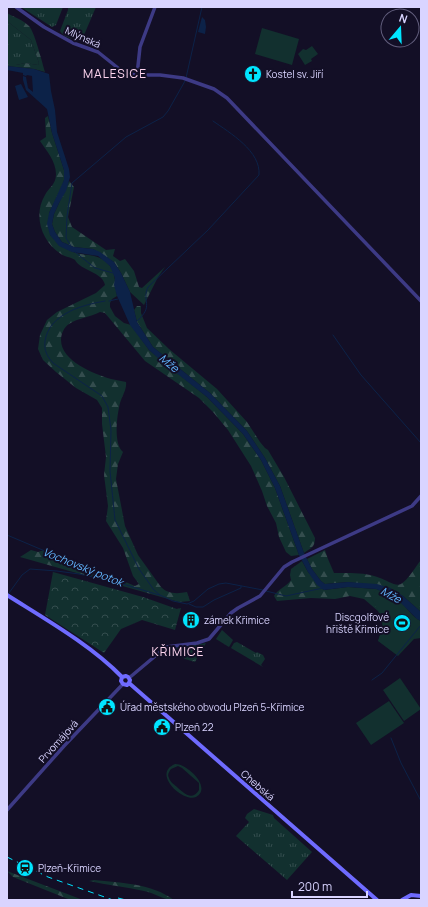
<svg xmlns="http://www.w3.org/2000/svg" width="428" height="907" font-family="Manrope,sans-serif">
	<defs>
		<pattern id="grass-tufts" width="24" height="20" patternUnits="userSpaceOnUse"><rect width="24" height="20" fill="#12302f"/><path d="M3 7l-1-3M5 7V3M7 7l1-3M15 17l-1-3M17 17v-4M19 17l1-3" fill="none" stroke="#344d4e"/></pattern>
		<pattern id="forest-firs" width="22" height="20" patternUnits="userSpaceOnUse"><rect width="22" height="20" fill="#12302f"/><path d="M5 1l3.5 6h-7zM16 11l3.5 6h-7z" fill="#344d4e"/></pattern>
		<pattern id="park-crowns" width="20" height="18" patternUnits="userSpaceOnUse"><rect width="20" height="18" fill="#12302f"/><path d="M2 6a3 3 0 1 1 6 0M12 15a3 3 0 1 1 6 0" fill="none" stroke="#344d4e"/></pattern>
	</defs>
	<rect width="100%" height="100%" fill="#130f26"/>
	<path fill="url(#grass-tufts)" d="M21,7H63L56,25L52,27Z
		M68,7H96L81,42C74,39 64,38 60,31L68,10Z
		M7,21L31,40L39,63L38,65L25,63L16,65H7Z
		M222,630L233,640L229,647L216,639Z
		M237,642L256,653L257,652L263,655L265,659L261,665L263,667L231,648L234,643Z
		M254,809L273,815L274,818L312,852L287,880L236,836L249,822L245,818L247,814Z"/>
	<path fill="url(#forest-firs)" d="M7,13C14,17 23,20 29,26C35,33 42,62 45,72L34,69L7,66V65H16L25,63L38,65L39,63L31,40L7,21Z
		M48,116L52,133L64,170L65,177L61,189L49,213L50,235C57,240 65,249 73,252C86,257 99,252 110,266C116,273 115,286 117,296L112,299L110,303V307L115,316L124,323L131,325L149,350L207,397L243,434L261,460L275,488L299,555L291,556L286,552L279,537L276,523L267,506L262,491L251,466L228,430L213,412L199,398L145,361L105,313L100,312C90,317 78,318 69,324C64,327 61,334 61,340C61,361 94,374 111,379C116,380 121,381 126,382C127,389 122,396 120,403C117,415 113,444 123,452L118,464L116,479L125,526L138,555L161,587C168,594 177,594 187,592L190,601L179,602L20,557L31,550L38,552L47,549L135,586L139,584L133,576L123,548L106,521L108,506L104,475L106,457L102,424V408L97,400L76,388L56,372L43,360L38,349L40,335L47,320L57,312L96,293L105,285C103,272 81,271 75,260C71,257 65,257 61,254C41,241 33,215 45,195C49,187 56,185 56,174C56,161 46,150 40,141L46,137L45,118Z
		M69,181L74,187L68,217L72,227L106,250L115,249L113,256L120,261L125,259L134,271L139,287L142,288L165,267L158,277L144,305L130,292L121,273L114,262L93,249L74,247L62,242L55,232L52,224L54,214Z
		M137,306H141V313L147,328L169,349L217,389L247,422L260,442L265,448L268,450L284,477L315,538C315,547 311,548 304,553L280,486L265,458L247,431L210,393L153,347L137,322L134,310Z
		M325,550L328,559L334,573C350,573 365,572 380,578C386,580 396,587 401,584C408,580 416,566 421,560V612L403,596L390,588L348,582L325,584L321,581L312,569L307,559Z
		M302,561L308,572L324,590L348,587L376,589L388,594L405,643L378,641L383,626V620L378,611L364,599L350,596L335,599L311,598L277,601L274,596C278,589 286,587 291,580L290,575L291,569Z
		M7,871L83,900L68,899L13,877Z
		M94,880C121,883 151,883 174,900C163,900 155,893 144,891C126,887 107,885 89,881Z"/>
	<path fill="url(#park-crowns)" d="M53,572L143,597L177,609L181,608L175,630L142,620L121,629L104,653L45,615Z
		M206,643L195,662L185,659L172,650L173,648L190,646Z"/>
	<path fill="#12302f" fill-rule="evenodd" d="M262,28L299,39L292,65L255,54Z
		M312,46L318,54L311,59L312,61L305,65L298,54L303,49L306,50Z
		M376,589C384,592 392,595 399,601C407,607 412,617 421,621V638L414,639L398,656L378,641C386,620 382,617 371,598Z
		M400,678L421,709L404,721L383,690Z
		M389,701L404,723L371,745L356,723Z
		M175,764C186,763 213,787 196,797C184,803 151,774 175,764ZM178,766L182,768L199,783V790C192,801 185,794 178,788C175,785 170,782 169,778C167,775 169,772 171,769Z"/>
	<path fill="#0c2248" d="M202,17L205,20L206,27L205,34L198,32Z
		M7,66L34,69L49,74L51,91L55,110L57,132L69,169L70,177L66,191L59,203L54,214L52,224L55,232L62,242L74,247L93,249L100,252L114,262L121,273L130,292L137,322L153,347L210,393L247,431L265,458L280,486L304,553L312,569L321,581L325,584L348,582L377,584L390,588L403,596L421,612V621L417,619L399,601L388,594L376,589L348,587L324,590L317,585L308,572L299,555L275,488L261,460L243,434L207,397L165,364L149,350L130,325L122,307L117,296L114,285L115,278L110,266L98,256L72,252L59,246L50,235L47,224L49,213L64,180V170L52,133L47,109L26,90L23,80V76L26,77L28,88L33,92L32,76L27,75L26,76L23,75V73L7,70Z
		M21,84L28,97L19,100L15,86Z"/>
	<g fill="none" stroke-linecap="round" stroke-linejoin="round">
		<path stroke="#0c2248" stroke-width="1" d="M186,78L202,7
			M71,246L66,238L67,216L72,183L126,137L163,117L168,111L185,81
			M75,252L95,268L113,273
			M105,301C82,305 49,314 45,341C44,351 47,356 53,363L102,396L108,407L111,430L110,471L115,520L139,569L154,590L160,595L173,601L187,604L194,601L208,589L219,584L226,583L263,590
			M109,301L118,299
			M137,321C155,305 141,302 148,287L208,230L259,175C261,151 230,133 213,121
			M333,335L361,375L421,443
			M7,535L123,584L159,595
			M266,591L286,596L323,588
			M9,593L22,575L30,569L57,571L79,574L120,583
			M189,604L196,607H203L214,600L241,588V586
			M372,680L382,673L421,625
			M391,738L401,763L421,801"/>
		<path stroke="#3d3a85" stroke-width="3.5" d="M16,7L44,27L73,43L98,52L123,72L135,75H160L183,78L214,89L227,98L421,301
			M137,75L140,47L155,7
			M129,678L166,647L197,643L209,639L231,613L238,608L260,596L284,567L292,562L412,506L421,496
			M7,810L64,746L123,684"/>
		<path stroke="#6f6bff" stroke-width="4" d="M7,595C45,619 91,645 122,677
			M122,677L121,681L123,684L127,685L129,683
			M122,677L126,676L128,677L130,680L129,683
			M129,683L377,900
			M402,900L411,895L421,896"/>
		<path stroke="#00e5ff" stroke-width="1" stroke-dasharray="6 5" stroke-linecap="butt" d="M7,857L48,877L113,900
			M118,898L126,900"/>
	</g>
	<defs>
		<g id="church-disc" transform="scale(0.9)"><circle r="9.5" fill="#00e5ff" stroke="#130f26"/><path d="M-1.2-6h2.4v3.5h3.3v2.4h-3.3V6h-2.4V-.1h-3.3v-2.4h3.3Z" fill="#111"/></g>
		<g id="building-disc" transform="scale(0.9)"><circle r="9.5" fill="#00e5ff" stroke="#130f26"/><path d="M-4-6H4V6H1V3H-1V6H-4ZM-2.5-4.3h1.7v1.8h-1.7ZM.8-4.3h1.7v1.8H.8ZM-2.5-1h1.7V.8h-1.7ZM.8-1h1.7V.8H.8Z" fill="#111"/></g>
		<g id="stadium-disc" transform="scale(0.9)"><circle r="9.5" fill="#00e5ff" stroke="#130f26"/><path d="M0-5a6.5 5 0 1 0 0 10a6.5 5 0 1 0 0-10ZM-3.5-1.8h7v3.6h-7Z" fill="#111"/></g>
		<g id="civic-disc" transform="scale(0.9)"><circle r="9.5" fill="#00e5ff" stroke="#130f26"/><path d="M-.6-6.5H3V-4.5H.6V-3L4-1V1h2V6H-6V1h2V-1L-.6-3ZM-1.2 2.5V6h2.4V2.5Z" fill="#111"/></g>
		<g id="station-disc" transform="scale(0.9)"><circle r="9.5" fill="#00e5ff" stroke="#130f26"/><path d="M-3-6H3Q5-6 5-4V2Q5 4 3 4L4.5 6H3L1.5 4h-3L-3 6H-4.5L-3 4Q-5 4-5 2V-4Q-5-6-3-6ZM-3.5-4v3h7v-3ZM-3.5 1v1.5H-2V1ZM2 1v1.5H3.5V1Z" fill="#111"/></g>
	</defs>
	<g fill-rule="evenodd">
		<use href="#church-disc" x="253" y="74"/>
		<use href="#building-disc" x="191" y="620"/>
		<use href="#stadium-disc" x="402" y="623"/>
		<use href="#civic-disc" x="107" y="707"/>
		<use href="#civic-disc" x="162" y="727"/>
		<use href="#station-disc" x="25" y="868"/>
	</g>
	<g text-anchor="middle" stroke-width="4" stroke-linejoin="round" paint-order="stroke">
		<g font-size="10" fill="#d9d4ff" stroke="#130f26">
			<text transform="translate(83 37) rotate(24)" y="4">Mlýnská</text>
			<text transform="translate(58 741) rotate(-48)" y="4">Prvomájová</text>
			<text transform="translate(258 785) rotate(41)" y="4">Chebská</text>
		</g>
		<g font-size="10" fill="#d9d4ff" stroke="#130f26" text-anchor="start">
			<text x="266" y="78">Kostel sv. Jiří</text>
			<text x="389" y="621" text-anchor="end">Discgolfové<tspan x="389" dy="12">hřiště Křimice</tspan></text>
			<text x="204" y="624">zámek Křimice</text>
			<text x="120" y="711">Úřad městského obvodu Plzeň 5-Křimice</text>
			<text x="175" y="731">Plzeň 22</text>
			<text x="38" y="872">Plzeň-Křimice</text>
		</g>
		<g font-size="11" font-style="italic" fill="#62b6ff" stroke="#130f26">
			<text transform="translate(169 363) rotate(39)" y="4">Mže</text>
			<text transform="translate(83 567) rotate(22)" y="4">Vochovský potok</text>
			<text transform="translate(391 595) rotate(28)" y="4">Mže</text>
		</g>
		<g font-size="12" letter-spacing="1" fill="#ffd6f0" stroke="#130f26">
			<text x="115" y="78">MALESICE</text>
			<text x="178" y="656">KŘIMICE</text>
		</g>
	</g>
	<rect width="428" height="907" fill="none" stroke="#d9d4ff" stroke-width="16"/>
	<g transform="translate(400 28) rotate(19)"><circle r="19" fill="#130f26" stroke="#625e7d"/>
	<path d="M0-3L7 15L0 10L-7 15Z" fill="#00e5ff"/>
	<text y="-6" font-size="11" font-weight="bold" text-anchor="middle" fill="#d9d4ff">N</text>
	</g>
	<path d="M292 891v6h75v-6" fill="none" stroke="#d9d4ff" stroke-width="2"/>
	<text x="298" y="891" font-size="12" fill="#d9d4ff" stroke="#130f26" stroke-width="3" paint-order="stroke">200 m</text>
</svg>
